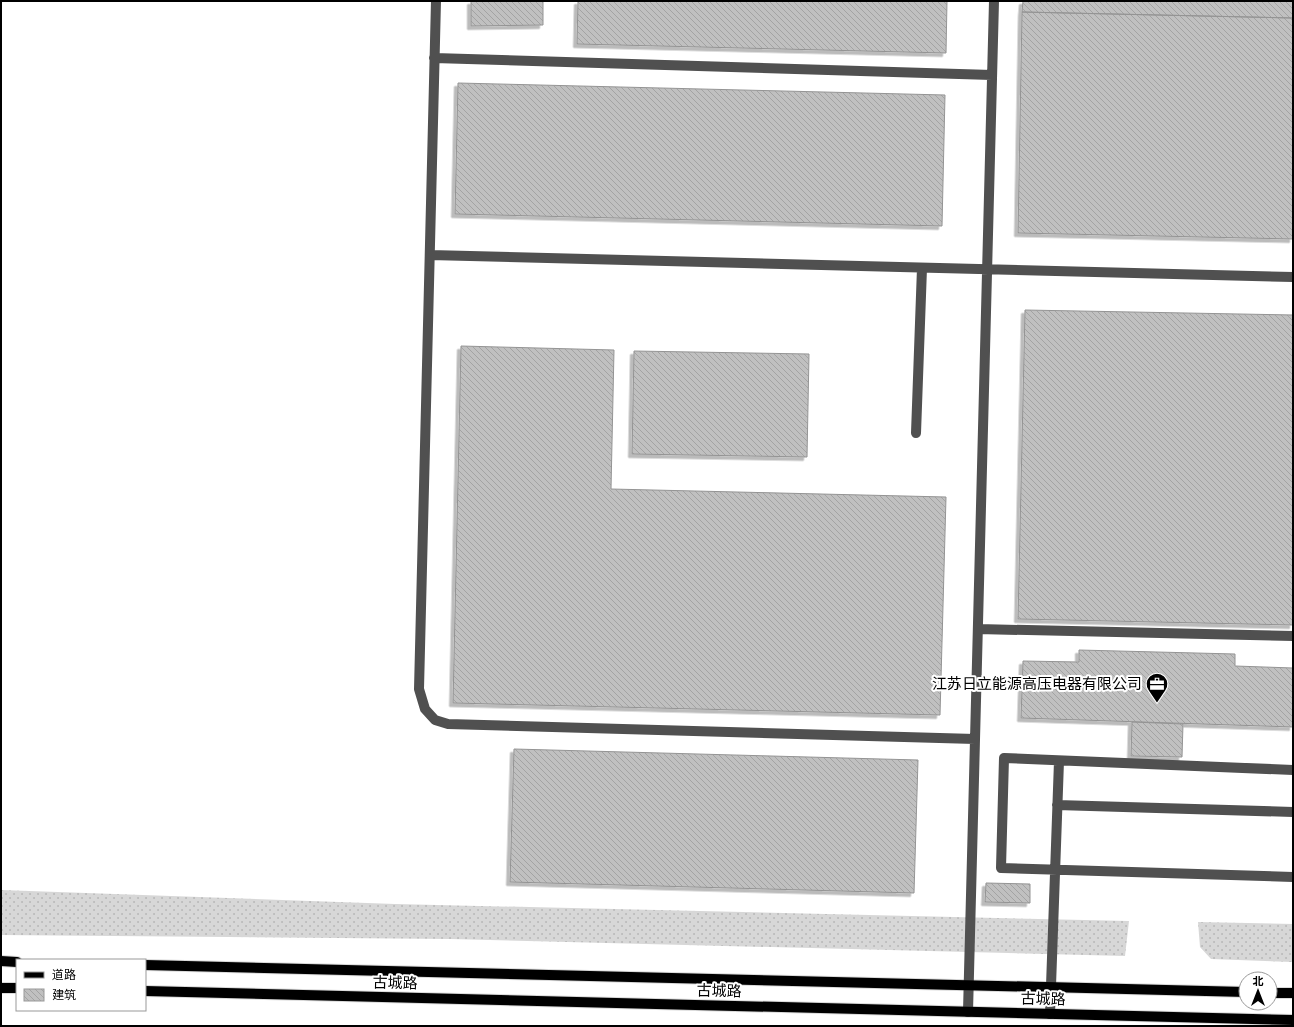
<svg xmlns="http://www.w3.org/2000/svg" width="1294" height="1027" font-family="'Alegreya Sans','Noto Sans SC',sans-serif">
	<defs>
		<pattern id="grass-dots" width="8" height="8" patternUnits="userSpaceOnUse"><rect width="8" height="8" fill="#d7d7d7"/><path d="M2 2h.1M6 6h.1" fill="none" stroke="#b7b7b7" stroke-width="1.8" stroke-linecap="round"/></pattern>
		<pattern id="building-back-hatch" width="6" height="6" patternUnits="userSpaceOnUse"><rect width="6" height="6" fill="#c0c0c0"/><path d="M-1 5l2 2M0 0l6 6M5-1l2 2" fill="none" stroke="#a3a3a3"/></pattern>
		<filter id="shadow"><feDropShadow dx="-3.5" dy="3.5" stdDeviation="0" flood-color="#0004"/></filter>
	</defs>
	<rect width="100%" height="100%" fill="#fff"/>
	<path fill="url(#grass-dots)" d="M1,890L395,904L1129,921L1125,956L450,939L1,935Z
		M1198,922L1293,924V962L1211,959L1200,947Z"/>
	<path fill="url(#building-back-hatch)" stroke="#949494" filter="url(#shadow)" d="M471,1H543V25L471,26Z
		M578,1H947L946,53L577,44Z
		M1023,1H1293V18L1022,12Z
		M1022,12L1293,18V239L1018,233Z
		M458,83L945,95L942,226L455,214Z
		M1025,310L1293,315V625L1018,619Z
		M461,346L614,350L611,489L946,497L940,715L453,703Z
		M634,351L809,354L807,457L632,454Z
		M1079,650L1235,654V666L1293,668V727L1021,718L1023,661L1079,662Z
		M1132,722L1183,724L1182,757L1131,756Z
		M514,749L918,760L914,893L510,882Z
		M986,883L1030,884V903L985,902Z"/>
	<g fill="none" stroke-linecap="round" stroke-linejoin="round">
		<g stroke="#dbdbdb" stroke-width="12">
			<path id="major" d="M1,961L17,962
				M145,965L1246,992
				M1,988H17
				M145,991L1293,1020
				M1270,993H1293"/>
		</g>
		<path stroke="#505050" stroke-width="10" d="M436,1L419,689L425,709L435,720L448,724L975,739
			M434,58L992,75
			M430,255L1293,277
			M916,433L922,268
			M978,629L1293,636
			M1293,770L1004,758L1001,868L1293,877
			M1057,805L1293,812
			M968,1012L994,1
			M1050,1014L1059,761"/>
		<use href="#major" stroke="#000" stroke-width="10"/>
	</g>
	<defs>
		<g id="office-pin" transform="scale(1.15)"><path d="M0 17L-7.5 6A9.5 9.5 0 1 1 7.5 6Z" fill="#000" stroke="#fff"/><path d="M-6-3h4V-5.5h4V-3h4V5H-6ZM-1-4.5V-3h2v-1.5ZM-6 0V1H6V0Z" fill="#fff"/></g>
	</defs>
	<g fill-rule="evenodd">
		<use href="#office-pin" x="1157" y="684"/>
	</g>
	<g text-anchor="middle" stroke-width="4" stroke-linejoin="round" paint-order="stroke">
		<g font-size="15" fill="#000" stroke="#fff" text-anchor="end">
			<text x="1142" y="689">江苏日立能源高压电器有限公司</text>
		</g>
		<g font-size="15" fill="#000" stroke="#fff">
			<text transform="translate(395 983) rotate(1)" y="5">古城路</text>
			<text transform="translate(719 991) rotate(1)" y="5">古城路</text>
			<text transform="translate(1043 999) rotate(1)" y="5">古城路</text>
		</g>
	</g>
	<rect width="1294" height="1027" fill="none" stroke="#000000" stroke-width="4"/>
	<rect x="16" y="959" width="130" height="52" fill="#ffffff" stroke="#999999"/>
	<rect x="24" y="972" width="20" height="6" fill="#000000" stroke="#999999"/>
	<text x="52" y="979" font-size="12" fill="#000000">道路</text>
	<rect x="24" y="989" width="20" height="12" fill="url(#building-back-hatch)" stroke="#999999"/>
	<text x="52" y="999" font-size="12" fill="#000000">建筑</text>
	<g transform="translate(1258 991)"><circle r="19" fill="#ffffff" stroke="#999999"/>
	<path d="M0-3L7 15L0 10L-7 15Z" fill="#000000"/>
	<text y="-6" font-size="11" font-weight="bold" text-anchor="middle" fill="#000000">北</text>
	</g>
</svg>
